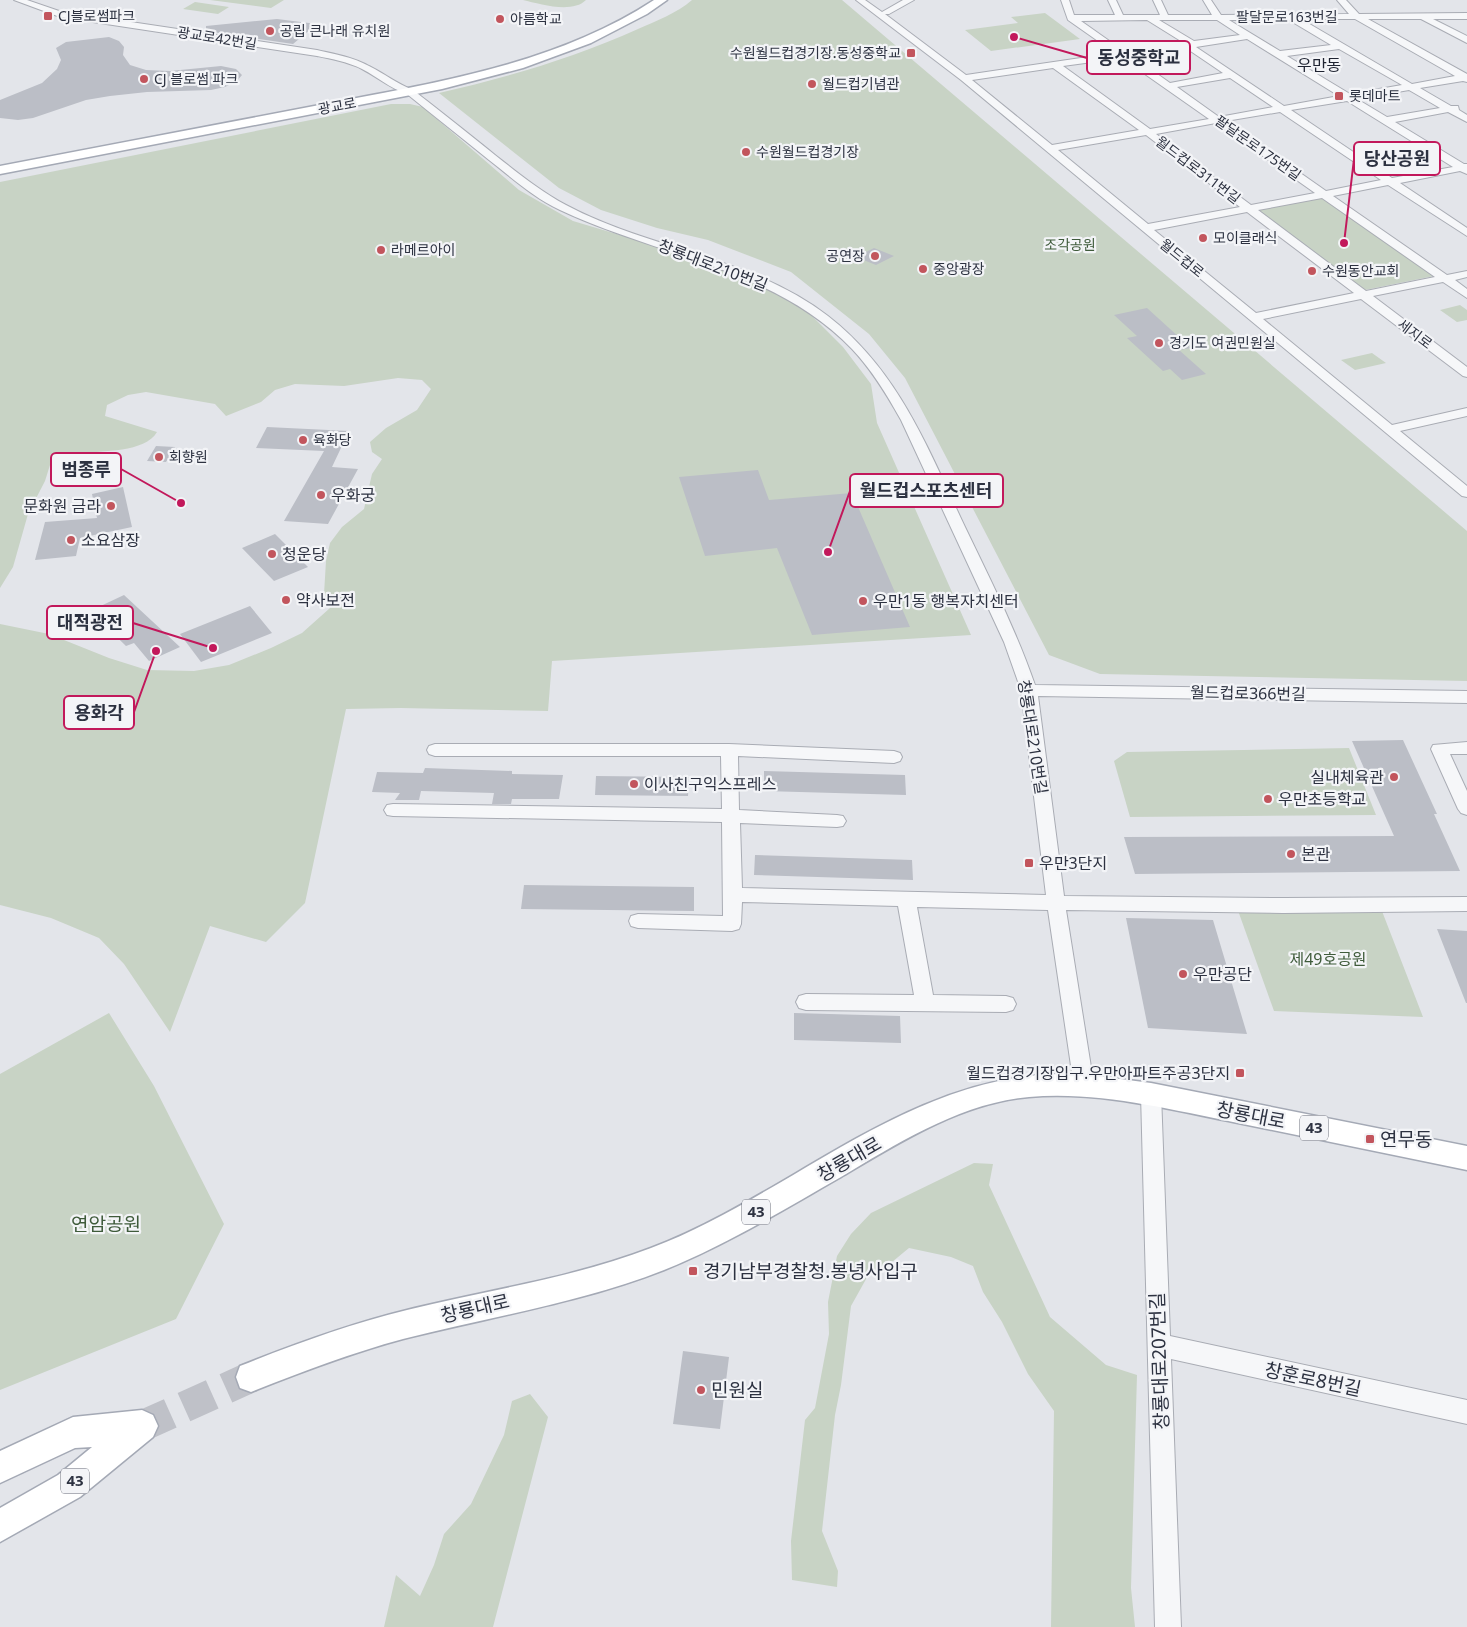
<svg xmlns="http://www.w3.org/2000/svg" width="1467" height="1627" font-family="'Noto Sans','Noto Sans KR',sans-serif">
	<rect width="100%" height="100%" fill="#e3e5ea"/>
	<path fill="#c8d3c5" d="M210,0H284L271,8Z
		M523,0H586C572,14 540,4 523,0Z
		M692,0H842L1467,531V681L1100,674L1049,655L905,378L869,334L791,272L708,240L657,228L601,210L559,188L439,93C508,77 574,58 638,29C656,21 677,13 692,0Z
		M195,2L229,7L218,14L183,9Z
		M1045,13L1080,39L991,51L965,30L1018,23L1011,17Z
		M391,104H410L423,107L519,190L573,221L704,260L787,296L810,314L843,347L871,384L877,423L971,635L552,661L548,711L401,708L346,709L305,903L266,942L210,926L170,1032L124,964L99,938L51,918L0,905V624L49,634L109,658L147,670L194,671L229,665L271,648L302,633L330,608L324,594L326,561L330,543L342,527L364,509L372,474L382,459L372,452L370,442L386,428L417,410L431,389L422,380L398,378L344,386L295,384L275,390L261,402L226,416L215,404L146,392L128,395L107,405L105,416L157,432C145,453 102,450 80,454C69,457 59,461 50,465L45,481L28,514L13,567L0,588V182Z
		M1322,198L1434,276L1365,290L1257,209Z
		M1460,305L1467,310V320L1457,322L1440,310Z
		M1372,353L1386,363L1355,370L1341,360Z
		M1349,748L1376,815L1130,817L1114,761L1127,752Z
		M1236,905L1380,906L1423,1017L1274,1011Z
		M109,1013L154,1086L224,1224L176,1319L0,1390V1074Z
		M974,1163L993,1164L989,1185L1050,1317L1106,1365L1137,1375L1131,1588L1135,1627H1051L1054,1411L1028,1374L1002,1322L983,1292L973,1266L951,1257L909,1248L892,1262L870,1272L851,1306L841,1385L835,1415L822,1531L838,1571L837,1587L792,1580L791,1541L805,1420L815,1408L829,1334L828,1302L837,1256L851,1234L871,1213Z
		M530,1394L548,1417L493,1627H384L396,1575L420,1596L434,1565L444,1534L471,1504L504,1435L512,1401Z"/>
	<path fill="#bbbec6" d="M277,19L317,24L293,44L206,31V26Z
		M109,37L119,41L124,47L123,55L130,65L146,70L170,71L221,66L236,69L242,75L237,81L225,87L211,90L147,92L110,96L86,100L33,118L18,120L0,118V100L42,83L57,69L61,60L56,48L66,42Z
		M874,248L894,256L876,265L856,257Z
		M1147,308L1191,348L1179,350L1206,374L1182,380L1170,369L1163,371L1127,338L1137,336L1114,315Z
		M267,427L349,431L332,467L358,469L328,524L284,521L324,451L256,448Z
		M156,446L175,447L166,462L147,461Z
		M758,470L769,500L852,493L910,627L812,635L777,548L705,556L679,477Z
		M123,487L132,527L80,538L76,556L35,560L45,522L97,518L92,494Z
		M275,534L308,567L274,581L242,548Z
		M124,595L180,647L149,661L134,643L126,646L90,611Z
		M250,606L272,633L201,662L180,634Z
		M1403,740L1437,814H1434L1460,871L1135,874L1124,837L1394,836L1352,741Z
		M425,768L512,771V774L563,775L559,799H512L511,804H492L494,793L421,791L419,800H395L400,793L372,792L377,772L423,773Z
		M764,771L905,775L906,795L764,791Z
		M596,776L689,777L688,796L595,795Z
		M755,855L912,860L913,880L754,875Z
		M524,885L694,887V911L521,909Z
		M1126,918L1213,920L1247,1034L1148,1028Z
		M1437,929L1467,931V1003H1466Z
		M794,1013L900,1016L901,1043L794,1040Z
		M683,1351L729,1357L720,1429L673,1424Z"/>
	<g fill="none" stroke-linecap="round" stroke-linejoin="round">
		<path stroke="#bfc1c8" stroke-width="31" stroke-dasharray="31 15" stroke-linecap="butt" d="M142,1426L251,1377"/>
		<g stroke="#a9acb4" stroke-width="2">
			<path id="minor" d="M14,0H27L62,12L84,15L317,50C334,54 353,57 369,66C385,74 396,83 413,90C441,112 468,133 495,155C518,173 540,191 566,205C650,250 750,256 828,316C899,371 928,449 965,527C990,579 1016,630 1035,685L1467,691V703L1038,696L1064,896L1283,898L1467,897V911L1283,913L1066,910L1094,1086L1091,1092L1084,1095L1077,1092L1074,1086L1048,910L917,907L933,995L1006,996L1013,998L1016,1004L1013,1010L1006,1012L806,1010L799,1008L796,1002L799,996L806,994L914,995L898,906L742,902L741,924L739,929L732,931L638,928L631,926L629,921L631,916L638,914L723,916L722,822L393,816L387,815L384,810L387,805L393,804L722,809L721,756H435L429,754L427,750L429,746L435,744H729L894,751L900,753L902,757L900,761L894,763L738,756L739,810L837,815L843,816L846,821L843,826L837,827L740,823L742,888L1046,895L1021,690L1004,642L901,420C887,395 872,370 852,349C774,268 657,256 560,210C534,198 512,178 489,160C462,138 434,116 407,94C388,87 379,78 362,69C348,62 332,59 317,56L60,17Z
				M856,0H865L882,12L903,0H914L889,14H885L966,75L1115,53L1068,20L1061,0H1069L1074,15H1115L1108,0H1116L1123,15H1160L1153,0H1161L1168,15H1212L1203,0H1211L1221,15L1349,14L1337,0H1346L1359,14L1467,13V19H1433L1467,36V43L1421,19H1368L1467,74V82L1463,81L1420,88L1451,106H1458L1459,110L1467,115V122L1448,112L1395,122L1464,164H1467V174L1460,171L1400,183L1467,228V236L1388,185L1333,196L1447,275L1467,271V277L1455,280L1467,289V298L1443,282L1373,296L1467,367V377L1463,376L1361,299L1263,319L1392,425L1467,408V416L1400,431L1467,486V497L1462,496L961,80ZM1301,19H1355L1455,76L1412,84ZM1147,20L1184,43L1125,52L1081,21ZM1159,20H1217L1240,35L1194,41ZM1229,20H1289L1331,45L1280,51ZM1247,39L1339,96L1284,106L1196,47ZM1186,48L1223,73L1170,83L1132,56ZM1339,49L1402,85L1350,94L1287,56ZM1122,58L1209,119L1150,129L1063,66ZM1053,68L1139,130L1052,145L972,80ZM1230,78L1273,107L1219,117L1177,87ZM1409,90L1440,108L1387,117L1357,99ZM1347,101L1453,167L1392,178L1291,110ZM1280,112L1381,180L1326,191L1226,121ZM1216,123L1315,193L1251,205L1156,134ZM1146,135L1240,207L1148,224L1058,150ZM1322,198L1435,277L1366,291L1258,210ZM1247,212L1354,293L1256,313L1154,230Z
				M1467,742V754H1450L1467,791V815L1461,813L1458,809L1431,749L1433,745Z
				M1151,1085L1158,1088L1161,1094L1170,1336L1467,1400V1424L1171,1359L1181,1627H1155L1141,1094L1144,1088Z"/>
		</g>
		<g stroke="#a4a9b5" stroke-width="3">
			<path id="major" d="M654,0H667L647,14L591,43L523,68L442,89L0,174V166C103,146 206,127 309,107C426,84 552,67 654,0Z
				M1061,1074L1097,1076L1151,1083L1467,1146V1170C1389,1154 1311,1138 1233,1122C1167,1109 1098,1091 1029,1097C961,1103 898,1143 841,1177C783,1210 726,1245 664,1270C580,1303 490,1317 403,1339C351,1353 301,1372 251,1392L240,1388L236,1377L240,1366C295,1344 350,1324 407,1310C488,1290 573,1278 651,1248C789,1196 907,1075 1061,1074Z
				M142,1410L153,1415L158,1426L153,1437L80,1497L0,1542V1508L58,1475L92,1447L75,1448L0,1483V1451L73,1417Z"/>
		</g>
		<use href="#minor" fill="#f6f7f9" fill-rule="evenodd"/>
		<use href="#major" fill="#fff" fill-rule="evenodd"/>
	</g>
	<g fill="#c2555d" stroke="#f3f4f7" stroke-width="2">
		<rect x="43" y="11" width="10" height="10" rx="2.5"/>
		<circle cx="500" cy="19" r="5"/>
		<circle cx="270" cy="31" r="5"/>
		<rect x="906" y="48" width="10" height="10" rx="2.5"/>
		<circle cx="144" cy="79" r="5"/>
		<circle cx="812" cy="84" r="5"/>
		<rect x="1334" y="91" width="10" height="10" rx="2.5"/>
		<circle cx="746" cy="152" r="5"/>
		<circle cx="1203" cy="238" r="5"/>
		<circle cx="381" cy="250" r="5"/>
		<circle cx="875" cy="256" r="5"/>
		<circle cx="923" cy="269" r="5"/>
		<circle cx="1312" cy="271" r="5"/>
		<circle cx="1159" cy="343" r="5"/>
		<circle cx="303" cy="440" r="5"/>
		<circle cx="159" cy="457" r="5"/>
		<circle cx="321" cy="495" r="5"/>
		<circle cx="111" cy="506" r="5"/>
		<circle cx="71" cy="540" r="5"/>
		<circle cx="272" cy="554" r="5"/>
		<circle cx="286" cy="600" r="5"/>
		<circle cx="863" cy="601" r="5"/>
		<circle cx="1394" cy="777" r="5"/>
		<circle cx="634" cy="784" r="5"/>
		<circle cx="1268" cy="799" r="5"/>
		<circle cx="1291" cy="854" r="5"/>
		<rect x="1024" y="858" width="10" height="10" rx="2.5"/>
		<circle cx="1183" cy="974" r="5"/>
		<rect x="1235" y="1068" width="10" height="10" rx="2.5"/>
		<rect x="1365" y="1134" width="10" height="10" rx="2.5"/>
		<rect x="688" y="1266" width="10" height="10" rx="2.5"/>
		<circle cx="701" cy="1390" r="5"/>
	</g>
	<g text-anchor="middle" stroke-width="4.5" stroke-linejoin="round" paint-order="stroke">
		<g font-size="14" fill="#2d3241" stroke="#f3f4f7" text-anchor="start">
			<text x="58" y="21">CJ블로썸파크</text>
			<text x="510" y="24">아름학교</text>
			<text x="280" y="36">공립 큰나래 유치원</text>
			<text x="901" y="58" text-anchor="end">수원월드컵경기장.동성중학교</text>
			<text x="154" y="84">CJ 블로썸 파크</text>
			<text x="822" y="89">월드컵기념관</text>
			<text x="1349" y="101">롯데마트</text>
			<text x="756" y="157">수원월드컵경기장</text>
			<text x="1213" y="243">모이클래식</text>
			<text x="391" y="255">라메르아이</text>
			<text x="865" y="261" text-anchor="end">공연장</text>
			<text x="933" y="274">중앙광장</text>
			<text x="1322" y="276">수원동안교회</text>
			<text x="1169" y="348">경기도 여권민원실</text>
			<text x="313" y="445">육화당</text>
			<text x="169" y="462">회향원</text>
		</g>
		<g font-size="14" fill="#2d3241" stroke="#f3f4f7">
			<text x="1287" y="22">팔달문로163번길</text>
			<text transform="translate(217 38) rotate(9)" y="5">광교로42번길</text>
			<text transform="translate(337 106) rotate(-11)" y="5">광교로</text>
			<text transform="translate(1258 148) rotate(35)" y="5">팔달문로175번길</text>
			<text transform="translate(1198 170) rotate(37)" y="5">월드컵로311번길</text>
			<text transform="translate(1182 258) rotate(39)" y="5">월드컵로</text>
			<text transform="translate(1415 334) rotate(37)" y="5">세지로</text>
		</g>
		<g font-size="14" fill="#3f5b3b" stroke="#f3f4f7">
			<text x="1070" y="250">조각공원</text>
		</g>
		<g fill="#f3f4f7" stroke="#686c78" stroke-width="1">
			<rect x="1300" y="1115.5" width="28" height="25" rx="4"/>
			<rect x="742" y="1199.5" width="28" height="25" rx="4"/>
			<rect x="61" y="1468.5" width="28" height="25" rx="4"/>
		</g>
		<g font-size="15" font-weight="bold" fill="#2d3241">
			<text x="1314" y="1133">43</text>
			<text x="756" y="1217">43</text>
			<text x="75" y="1486">43</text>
		</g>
		<g font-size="16" fill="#1f2432" stroke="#f3f4f7">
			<text x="1319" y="71">우만동</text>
		</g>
		<g font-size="16" fill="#2d3241" stroke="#f3f4f7">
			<text transform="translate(713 265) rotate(21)" y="6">창룡대로210번길</text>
			<text transform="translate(1248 693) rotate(1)" y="6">월드컵로366번길</text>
			<text transform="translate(1033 737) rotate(81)" y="6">창룡대로210번길</text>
		</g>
		<g font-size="16" fill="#2d3241" stroke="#f3f4f7" text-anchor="start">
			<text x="331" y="501">우화궁</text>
			<text x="101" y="512" text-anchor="end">문화원 금라</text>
			<text x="81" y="546">소요삼장</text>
			<text x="282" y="560">청운당</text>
			<text x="296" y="606">약사보전</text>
			<text x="873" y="607">우만1동 행복자치센터</text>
			<text x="1384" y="783" text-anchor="end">실내체육관</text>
			<text x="644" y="790">이사친구익스프레스</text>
			<text x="1278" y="805">우만초등학교</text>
			<text x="1301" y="860">본관</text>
			<text x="1039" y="869">우만3단지</text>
			<text x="1193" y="980">우만공단</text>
			<text x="1230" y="1079" text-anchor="end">월드컵경기장입구.우만아파트주공3단지</text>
		</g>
		<g font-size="16" fill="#3f5b3b" stroke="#f3f4f7">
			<text x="1328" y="965">제49호공원</text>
		</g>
		<g font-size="19" fill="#2d3241" stroke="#f3f4f7">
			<text transform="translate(1251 1115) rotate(11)" y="7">창룡대로</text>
			<text transform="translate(849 1159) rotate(-30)" y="7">창룡대로</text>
			<text transform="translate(475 1308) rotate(-13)" y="7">창룡대로</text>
			<text transform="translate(1159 1361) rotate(-92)" y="7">창룡대로207번길</text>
			<text transform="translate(1313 1379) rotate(12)" y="7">창훈로8번길</text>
		</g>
		<g font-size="19" fill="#2d3241" stroke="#f3f4f7" text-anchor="start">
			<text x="1380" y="1146">연무동</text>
			<text x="703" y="1278">경기남부경찰청.봉녕사입구</text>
			<text x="711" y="1397">민원실</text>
		</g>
		<g font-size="19" fill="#3f5b3b" stroke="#f3f4f7">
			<text x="106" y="1231">연암공원</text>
		</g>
	</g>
	<path fill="none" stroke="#c2185b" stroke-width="2" d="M1014 37L1087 58M1344 243L1354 159M181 503L121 469M828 552L850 491M213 648L133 623M156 651L134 712"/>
	<g fill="#c2185b" stroke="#f3f4f7" stroke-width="2">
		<circle cx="1014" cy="37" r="5"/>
		<circle cx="1344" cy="243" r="5"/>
		<circle cx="181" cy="503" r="5"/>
		<circle cx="828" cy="552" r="5"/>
		<circle cx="213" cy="648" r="5"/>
		<circle cx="156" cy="651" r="5"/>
	</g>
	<g fill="#f3f4f7" stroke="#c2185b" stroke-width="2">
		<rect x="1087" y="41" width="103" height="33" rx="5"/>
		<rect x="1354" y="142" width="86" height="33" rx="5"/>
		<rect x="51" y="453" width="70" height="33" rx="5"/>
		<rect x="850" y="474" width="153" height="33" rx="5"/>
		<rect x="47" y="606" width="86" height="33" rx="5"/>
		<rect x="64" y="696" width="70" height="33" rx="5"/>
	</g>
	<g font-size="18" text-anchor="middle" font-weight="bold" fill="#2d3241">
		<text x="1139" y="64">동성중학교</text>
		<text x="1397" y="165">당산공원</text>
		<text x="86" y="476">범종루</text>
		<text x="926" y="497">월드컵스포츠센터</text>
		<text x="90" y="629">대적광전</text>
		<text x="99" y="719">용화각</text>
	</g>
</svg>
